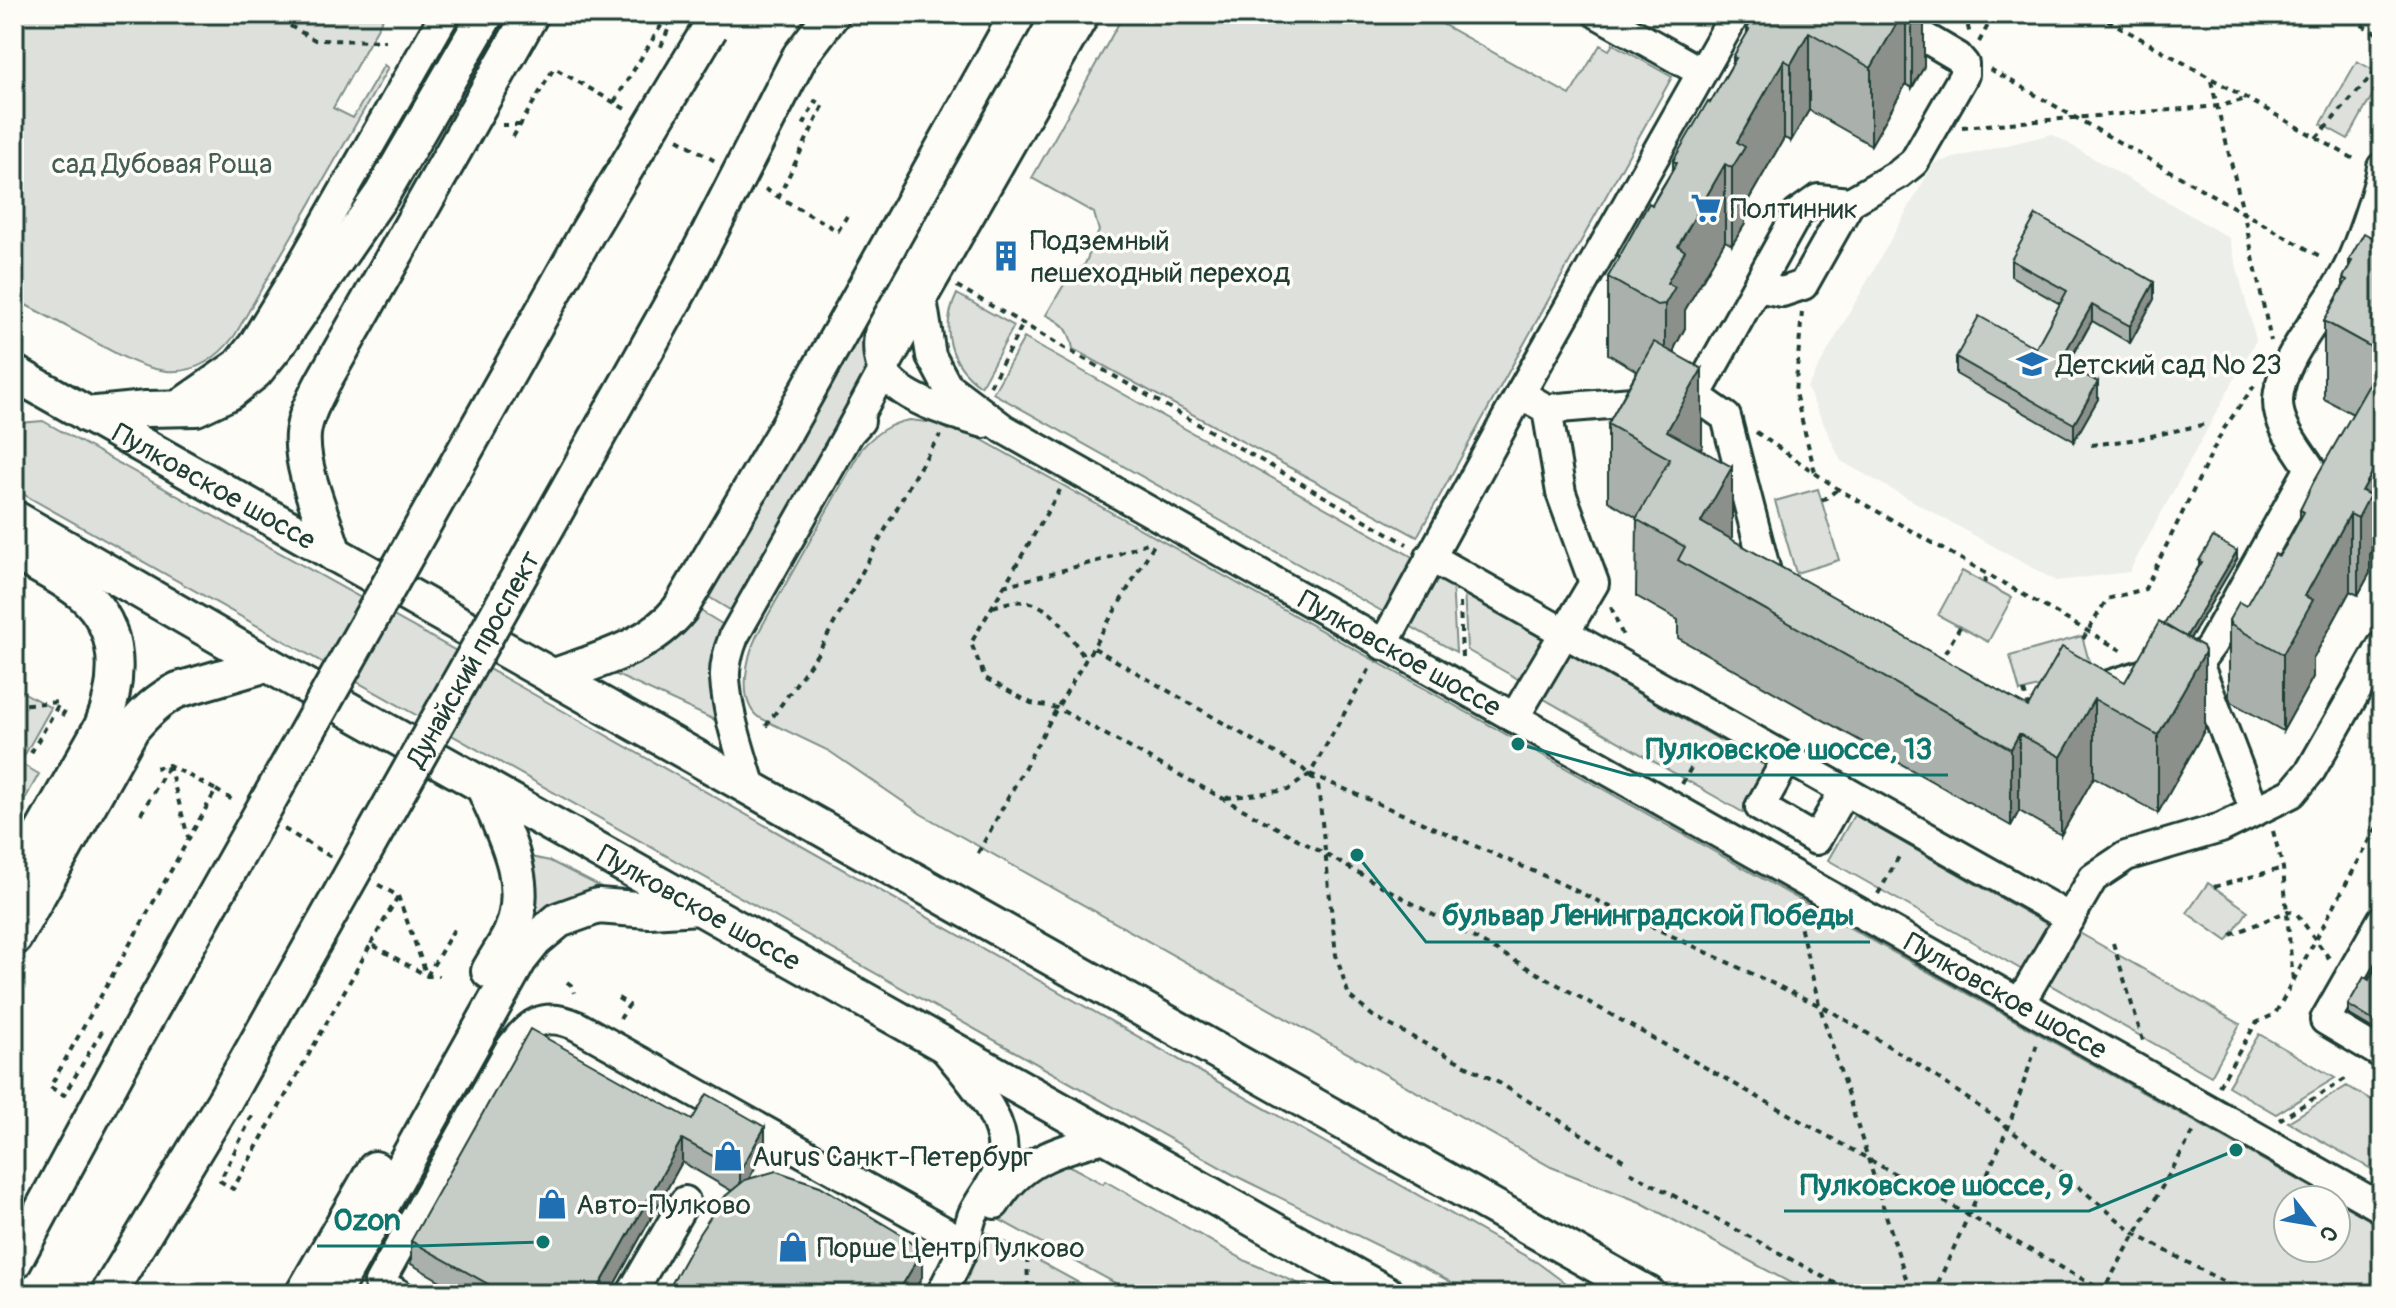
<svg xmlns="http://www.w3.org/2000/svg" width="2396" height="1308" font-family="Pangolin,sans-serif">
	<rect width="100%" height="100%" fill="#fdfcf7"/>
	<filter id="ink" filterUnits="userSpaceOnUse"><feTurbulence type="fractalNoise" baseFrequency=".0125" numOctaves="2"/><feDisplacementMap in="SourceGraphic" scale="16" xChannelSelector="R" yChannelSelector="G"/><feConvolveMatrix kernelMatrix="1 2 1 2 8 2 1 2 1" color-interpolation-filters="sRGB"/></filter>
	<g filter="url(#ink)">
		<path fill="#eceee9" d="M2052,134L2229,238L2256,340L2129,572L2056,581L1841,461L1807,388L1934,163Z"/>
		<path fill="#dde0db" stroke="#7e8e88" stroke-width="2" d="M14,14H377L383,18L333,108L353,118L384,65L388,68L235,335C189,397 139,367 86,337C62,324 38,311 14,299Z
			M1124,14H1424L1570,95L1600,45L1609,50L1613,44L1672,77L1417,537L1073,349C1070,329 1063,323 1046,315L1065,283L1085,264L1099,231L1094,213L1032,178Z
			M2357,61L2382,75V78L2348,139L2321,124Z
			M957,294L1014,326L981,386C949,364 940,329 957,294Z
			M857,327L873,363L735,613L707,596Z
			M1024,338L1416,559L1387,614L993,393Z
			M910,420L935,423L949,430L954,424L2334,1200H2288V1248H2336V1201L2382,1227V1294H1811L1640,1202L1551,1167L921,814L829,751L758,717C737,700 747,656 757,635L862,448C876,433 890,423 910,420Z
			M43,421L519,686L1538,1263L1580,1294H1472L1436,1274L1236,1176L14,489V427L19,423Z
			M1818,489L1839,560L1796,573L1775,501Z
			M1962,571L2012,598L1988,642L1938,615Z
			M1438,573L1452,581L1456,652L1410,626Z
			M1464,587L1550,637L1523,682L1467,650Z
			M699,610L727,627L719,722L610,672C645,656 676,643 699,610Z
			M2082,636L2092,672L2020,692L2010,656Z
			M1564,651L1769,768L1744,813L1539,696Z
			M14,687L51,708L20,763L39,774L14,819Z
			M1854,815L2050,926L2024,971L1828,860Z
			M531,857L550,861L605,889C572,895 551,910 527,932L535,892Z
			M2208,883L2248,911L2227,941L2187,913Z
			M2076,931L2240,1024L2211,1076L2047,983Z
			M2259,1034L2335,1078L2276,1114L2228,1086Z
			M2347,1086L2382,1106V1175L2288,1122Z
			M1060,1167H1072L1103,1184L1105,1181L1248,1262L1323,1294H1135L1000,1220L1018,1190Z
			M988,1233L1099,1294H954Z"/>
		<g fill="none" stroke-linecap="round" stroke-linejoin="round">
			<g stroke="#1f3d34" stroke-width="34">
				<g id="minor">
					<path d="M1598,14L1701,72"/>
					<path d="M1757,287L1782,292L1803,285L1850,202"/>
					<path id="s1" d="M922,299L931,356L947,386L1004,429L2382,1208"/>
					<path d="M178,405L237,364L253,344L299,269L445,14"/>
					<path d="M1547,409L1657,400"/>
					<path d="M984,423C955,415 895,398 882,368C875,350 879,332 883,313L1054,14"/>
					<path d="M849,433L922,299L1085,14"/>
					<path d="M1430,557L2070,918"/>
					<path d="M1772,595L1726,417L1696,396L1797,214L1818,199L1850,202L1899,174L1914,162L1964,75V64L1958,57L1885,14"/>
					<path d="M1383,645L1520,394L1735,14"/>
					<path d="M2198,663L2255,811"/>
					<path d="M2087,692L2157,670L2198,663L2212,644L2310,468C2298,449 2278,426 2278,402C2278,360 2327,309 2346,272C2357,252 2379,189 2382,167"/>
					<path d="M1514,718L1594,583L1561,493L1547,409L1520,394"/>
					<path d="M1787,759L1760,807L1816,840L1844,791"/>
					<path d="M751,788C741,753 727,715 725,678C724,664 729,649 734,636L849,433L860,421"/>
					<path d="M2382,920L2325,1020L2382,1054"/>
					<path d="M2020,1003L2093,878L2126,856L2221,828L2292,793L2311,770L2382,646"/>
					<path d="M995,1204C1023,1158 1059,1151 1108,1137"/>
					<path d="M399,1294L379,1283L509,1050C529,1022 544,1011 577,1026L965,1243"/>
					<path d="M631,1294L685,1201"/>
					<path d="M941,1294C949,1278 958,1261 965,1244C968,1234 969,1223 973,1214C981,1197 995,1183 1000,1165C1014,1124 968,1078 944,1048"/>
				</g>
			</g>
			<g stroke="#1f3d34" stroke-width="40">
				<g id="major">
					<path d="M800,56L832,14"/>
					<path id="s2" d="M14,373L1648,1294"/>
					<path d="M87,415L146,409L196,408L230,392L255,372L280,341L382,194L486,14"/>
					<path id="s3" d="M14,518L267,664L1387,1294"/>
					<path d="M14,552C37,565 63,577 83,594C123,629 120,682 102,726L14,882"/>
					<path d="M334,554C324,520 300,469 303,434C305,415 315,398 323,382L531,14"/>
					<path d="M552,677C598,660 649,648 680,609L785,431"/>
					<path d="M483,785C503,832 533,881 511,933C505,946 496,958 489,971"/>
					<path d="M14,938L132,728C146,712 159,699 178,690L267,664"/>
					<path d="M14,1262L130,1047"/>
					<path d="M108,1294L225,1100"/>
					<path d="M303,1294L375,1169"/>
					<path d="M332,1294L519,960L535,940L559,920L598,906L649,910L700,907"/>
				</g>
			</g>
			<path stroke="#1f3d34" stroke-width="4" stroke-dasharray="6 6" stroke-linecap="butt" d="M269,14L315,40L386,41
				M1965,14L1970,35
				M2097,14L2356,160
				M2351,19L2382,36
				M1979,42L1994,14
				M1990,69L2323,258
				M2211,81L2244,215L2271,341
				M614,102L664,21L670,25L660,49
				M502,125H521
				M1962,127L2219,106L2246,99
				M513,137L554,68L629,111
				M2316,138L2376,71L2382,68
				M678,139L715,161
				M765,189L838,231L847,216
				M778,198L823,106L815,101L803,126
				M957,286L1407,544
				M1802,312L1795,393L1815,472
				M990,386L1023,324
				M1756,432L1838,489L2126,653
				M2091,445L2138,439L2206,424
				M1060,490L971,643L985,678L1031,703L1057,708L1323,853L2109,1294
				M1822,501L1838,489
				M1984,583L1988,574
				M1003,586L1105,559L1152,541
				M1460,603L1462,658
				M993,607C1043,588 1061,622 1086,660
				M1611,607L1623,636
				M2083,639L2107,599L2145,589L2223,430L2254,386
				M1094,648L1303,769L1318,784L1336,955L1349,996L1373,1016L1501,1084L1628,1163
				M1939,663L1960,627
				M2024,691L2029,708
				M14,705L60,702
				M62,716L67,707
				M766,726L818,653L915,475L940,435
				M31,753L60,702
				M169,765L188,837
				M1310,774L1549,878L1831,1011L1916,1063L2000,1121L2135,1234L2246,1294
				M1682,784L1705,743
				M216,790L234,801
				M1226,798L1288,790L1310,774L1370,668
				M141,814L169,765
				M284,829L331,857
				M2273,831L2283,868L2293,981
				M978,853L1057,708L1155,543
				M2214,887L2283,868
				M1878,894L1901,853
				M398,896L427,976
				M1795,905L1819,1004L1911,1294
				M2231,935L2288,911L2297,914L2331,961
				M2113,943L2144,1044
				M371,944L398,896L377,884
				M427,976L457,924
				M567,982L571,985L574,993
				M618,998L629,1005L620,1019
				M102,1031L64,1095L50,1087L216,790L169,765L155,768
				M2219,1086L2256,1023L2275,1014L2382,818
				M252,1116L220,1181L233,1189L371,944L427,976H439
				M2279,1120L2350,1076
				M1630,1172L1855,1294
				M1027,1246L1028,1294
				M1933,1294L2008,1128L2037,1044
				M2101,1294L2194,1131"/>
			<use href="#minor" stroke="#fdfcf7" stroke-width="28"/>
			<use href="#major" stroke="#fdfcf7" stroke-width="34"/>
			<g stroke="#1f3d34" stroke-width="40" stroke-linecap="butt">
				<g id="major-bridge">
					<path d="M785,431L1018,14"/>
					<path d="M130,1047L587,233L710,28"/>
					<path id="s4" d="M225,1100L682,286L800,56"/>
				</g>
			</g>
			<use href="#major-bridge" stroke="#fdfcf7" stroke-width="34"/>
		</g>
		<path fill="#aab0ab" stroke="#1f3d34" stroke-width="2" d="M1668,14H1681L1678,19Z
			M1832,14H1924V67L1912,88L1906,84L1871,145L1809,110L1791,141L1784,138L1745,206V224L1732,245L1725,241L1685,310V328L1675,347V354L1702,447L1700,450L1732,540L2028,707L2125,682L2164,624L2199,566V561L2237,559L2190,639L2205,729L2158,813L2094,777L2061,835L2019,811L2011,826L1678,638V620L1636,596L1637,518L1608,501V424L1637,371L1608,354V277L1673,169V161L1710,103L1733,63V57L1747,34V29L1831,17Z
			M2382,243V532L2370,554V573L2358,595L2350,591L2313,659V677L2283,731L2231,702L2229,697V620L2246,606L2279,556L2300,519V510L2353,414L2324,399V321L2343,286V278L2349,267V260Z
			M2011,260L2154,299L2130,343L2092,321L2068,365L2098,399L2074,441L1956,374V357L2036,348L2060,304L2011,276Z
			M2382,956V1034L2348,1014V1005L2369,980Z
			M692,1120L765,1150L748,1179L922,1277L732,1191L682,1162L609,1294H463L411,1264V1241Z"/>
		<path fill="#8b908b" stroke="#1f3d34" stroke-width="2" d="M1902,14H1906V84L1871,145V68Z
			M1912,14H1924V67L1912,88Z
			M1809,32V110L1791,141V64Z
			M1784,60V138L1745,206V224L1732,245V168L1737,142Z
			M1725,164V241L1685,310V328L1675,347V365L1665,382V304L1667,283L1678,246Z
			M2154,282V299L2130,343V326Z
			M2092,305V321L2060,377V361Z
			M1702,369V447L1670,503V459L1667,431Z
			M2098,382V399L2074,441V424Z
			M2382,455V532L2370,554V573L2358,595V518L2362,491Z
			M1732,467V545L1701,522Z
			M2350,514V591L2313,659V677L2283,731V654L2305,596Z
			M2237,551V559L2186,645V637Z
			M2205,652V729L2158,813V735Z
			M2094,699V777L2061,835V757Z
			M2019,734V811L2011,826V749Z
			M765,1127V1150L740,1195V1171Z
			M682,1139V1162L609,1294H595Z
			M922,1252V1277L912,1294H897Z"/>
		<path fill="#c6cdc7" stroke="#1f3d34" stroke-width="2" d="M1755,14H1826L1831,17L1832,14H1902L1871,68L1809,32L1791,64L1784,60L1737,142L1745,147L1732,168L1725,164L1678,246L1685,251L1667,283L1675,287L1665,304L1657,305L1608,277L1649,203L1652,205L1677,163L1673,161L1697,120L1708,101L1710,103L1736,58L1733,57L1749,30L1747,29Z
			M2036,215L2154,282L2130,326L2092,305L2060,361L2098,382L2074,424L1956,357L1979,316L2036,348L2067,291L2011,260Z
			M2364,233L2382,243V353L2324,321L2347,280L2343,278L2352,261L2349,260Z
			M1654,342L1702,369L1667,431L1732,467L1701,522L2028,707L2062,647L2125,682L2159,622L2203,646L2205,652L2158,735L2094,699L2061,757L2019,734L2011,749L1678,560L1685,547L1636,519L1670,459L1608,424Z
			M2382,362V455L2362,491L2370,495L2358,518L2350,514L2305,596L2313,600L2283,654L2231,625L2229,620L2239,602L2246,606L2275,554L2279,556L2286,545L2304,512L2300,510L2313,483Z
			M2213,537L2237,551L2186,637L2164,624L2202,562L2199,561Z
			M2382,956V1026L2348,1005L2364,977L2369,980Z
			M530,1029L692,1120L707,1094L765,1127L740,1171L682,1139L595,1294H506L411,1241Z
			M776,1171L820,1186L897,1232L922,1252L897,1294H666L699,1234L723,1198L745,1180Z"/>
	</g>
	<defs>
		<g id="supermarket-bare" transform="scale(2.4)"><path d="M-6-5.5h2.5l.6 2H6L4.5 2H-2.5L-4.4-4H-6ZM-1.5 3.2a1.3 1.3 0 1 0 .1 0ZM3 3.2a1.3 1.3 0 1 0 .1 0Z" fill="#1f6fb2" stroke="#fdfcf7" stroke-width="2.5" paint-order="stroke"/></g>
		<g id="building-bare" transform="scale(2.4)"><path d="M-4-6H4V6H1V3H-1V6H-4ZM-2.5-4.3h1.7v1.8h-1.7ZM.8-4.3h1.7v1.8H.8ZM-2.5-1h1.7V.8h-1.7ZM.8-1h1.7V.8H.8Z" fill="#1f6fb2" stroke="#fdfcf7" stroke-width="2.5" paint-order="stroke"/></g>
		<g id="school-bare" transform="scale(2.4)"><path d="M0-5L7-2L0 1L-7-2ZM-4 1L0 2.5L4 1V4Q0 6-4 4Z" fill="#1f6fb2" stroke="#fdfcf7" stroke-width="2.5" paint-order="stroke"/></g>
		<g id="shop-bare" transform="scale(2.4)"><path d="M-5-2.5h2.3a2.7 3.5 0 0 1 5.4 0H5L5.5 6h-11ZM-1.5-2.5h3a1.5 2.3 0 0 0-3 0Z" fill="#1f6fb2" stroke="#fdfcf7" stroke-width="2.5" paint-order="stroke"/></g>
	</defs>
	<g fill-rule="evenodd">
		<use href="#supermarket-bare" x="1706" y="208"/>
		<use href="#building-bare" x="1006" y="256"/>
		<use href="#school-bare" x="2032" y="364"/>
		<use href="#shop-bare" x="728" y="1156"/>
		<use href="#shop-bare" x="552" y="1204"/>
		<use href="#shop-bare" x="793" y="1247"/>
	</g>
	<g text-anchor="middle" stroke-width="7" stroke-linejoin="round" paint-order="stroke">
		<g font-size="28" fill="#455e55" stroke="#fdfcf7">
			<text x="162" y="173">сад Дубовая Роща</text>
		</g>
		<g font-size="28" fill="#1f3d34" stroke="#fdfcf7" text-anchor="start">
			<text x="1730" y="218">Полтинник</text>
			<text x="1030" y="250">Подземный<tspan x="1030" dy="32">пешеходный переход</tspan></text>
			<text x="2056" y="374">Детский сад № 23</text>
			<text x="752" y="1166">Aurus Санкт-Петербург</text>
			<text x="576" y="1214">Авто-Пулково</text>
			<text x="817" y="1257">Порше Центр Пулково</text>
		</g>
		<g font-size="28" fill="#1f3d34" stroke="#fdfcf7">
			<text dy="10" stroke="none"><textPath href="#s2" startOffset="230">Пулковское шоссе</textPath></text>
			<text dy="10" stroke="none"><textPath href="#s1" startOffset="618">Пулковское шоссе</textPath></text>
			<text dy="10" stroke="none"><textPath href="#s4" startOffset="506">Дунайский проспект</textPath></text>
			<text dy="10" stroke="none"><textPath href="#s3" startOffset="788">Пулковское шоссе</textPath></text>
			<text dy="10" stroke="none"><textPath href="#s1" startOffset="1314">Пулковское шоссе</textPath></text>
		</g>
	</g>
	<path fill="none" stroke="#0f766e" stroke-width="3" d="M1518 744L1630 775H1948M1357 855L1426 942H1870M2236 1150L2089 1211H1784M543 1242L417 1246H317"/>
	<g fill="#0f766e" stroke="#fdfcf7" stroke-width="3">
		<circle cx="1518" cy="744" r="8"/>
		<circle cx="1357" cy="855" r="8"/>
		<circle cx="2236" cy="1150" r="8"/>
		<circle cx="543" cy="1242" r="8"/>
	</g>
	<g font-size="30" text-anchor="middle" font-weight="bold" fill="#0f766e" stroke="#fdfcf7" stroke-width="7" stroke-linejoin="round" paint-order="stroke">
		<text x="1789" y="759">Пулковское шоссе, 13</text>
		<text x="1648" y="925">бульвар Ленинградской Победы</text>
		<text x="1937" y="1195">Пулковское шоссе, 9</text>
		<text x="367" y="1230">Ozon</text>
	</g>
	<rect width="2396" height="1308" fill="none" stroke="#fdfcf7" stroke-width="48"/>
	<rect x="24" y="24" width="2348" height="1260" fill="none" stroke="#1f3d34" stroke-width="3" filter="url(#ink)"/>
	<g transform="translate(2312 1224) rotate(121)"><circle r="38" fill="#fdfcf7" stroke="#a4b0a9" stroke-width="2"/>
	<path d="M0-6L14 30L0 20L-14 30Z" fill="#1f6fb2"/>
	<text y="-12" font-size="22" font-weight="bold" text-anchor="middle" fill="#1f3d34">С</text>
	</g>
</svg>
